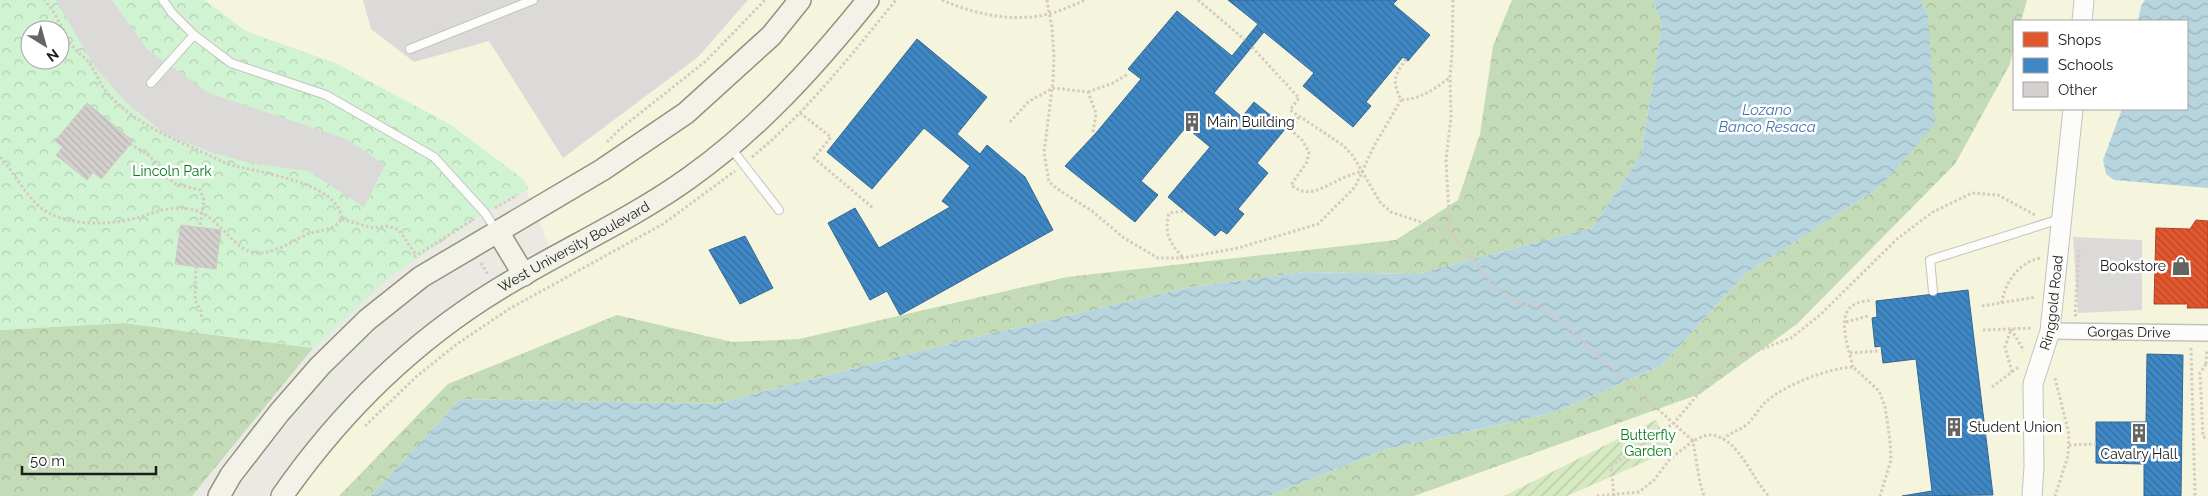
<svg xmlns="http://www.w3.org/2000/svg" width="2208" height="496" font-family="Raleway,sans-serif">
	<defs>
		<pattern id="forest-crowns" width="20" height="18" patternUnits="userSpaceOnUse" patternTransform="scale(1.25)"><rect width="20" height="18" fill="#c3dbb7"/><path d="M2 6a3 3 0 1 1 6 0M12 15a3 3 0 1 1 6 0" fill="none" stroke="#a7bb9d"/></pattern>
		<pattern id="park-crowns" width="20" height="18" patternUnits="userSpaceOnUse" patternTransform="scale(1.25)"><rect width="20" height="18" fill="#d0f3d2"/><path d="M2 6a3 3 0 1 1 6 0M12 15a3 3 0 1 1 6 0" fill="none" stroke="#b2d0b4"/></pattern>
		<pattern id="garden-furrows" width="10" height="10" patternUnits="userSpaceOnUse" patternTransform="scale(1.25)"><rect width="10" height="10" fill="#d5eac1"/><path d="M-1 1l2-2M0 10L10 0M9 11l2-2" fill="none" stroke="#b6c8a5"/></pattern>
		<pattern id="water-waves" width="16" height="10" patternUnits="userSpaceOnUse" patternTransform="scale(1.25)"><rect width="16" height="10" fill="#b6d5df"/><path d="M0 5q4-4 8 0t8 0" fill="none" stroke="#9cb6bf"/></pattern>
		<pattern id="shops-back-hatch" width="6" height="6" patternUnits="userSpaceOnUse" patternTransform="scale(1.25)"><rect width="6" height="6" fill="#e4572e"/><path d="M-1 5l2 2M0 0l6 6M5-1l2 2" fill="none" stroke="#b84726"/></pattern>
		<pattern id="schools-back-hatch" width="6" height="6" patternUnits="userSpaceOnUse" patternTransform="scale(1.25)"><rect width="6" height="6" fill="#3f88c5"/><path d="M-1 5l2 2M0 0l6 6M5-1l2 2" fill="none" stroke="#346e9f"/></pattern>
		<pattern id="building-back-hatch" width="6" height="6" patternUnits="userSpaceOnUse" patternTransform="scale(1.25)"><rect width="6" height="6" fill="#d3d0cd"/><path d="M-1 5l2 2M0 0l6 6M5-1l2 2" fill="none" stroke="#b5b2af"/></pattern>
	</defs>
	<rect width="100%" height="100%" fill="#ebe9e4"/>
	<path fill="#f5f5dd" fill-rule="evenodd" d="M204,0H2208V496H294L341,432L393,380L453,332L558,268L522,179L451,125L335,63L246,31ZM2014,21H2187V109H2014Z"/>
	<path fill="url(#forest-crowns)" d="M1512,0H1652L1662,24L1641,155L1592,228L1417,274L1304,272L1186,288L964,340L715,404L460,399L371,496H339L448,384L617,315L732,342L799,339L1067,277L1396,240L1458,200L1480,134L1493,46Z
		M1920,0H2027L2021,21H2014V48L2009,66L1955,164L1797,324L1700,394L1414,496H1269L1387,449L1553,413L1661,366L1745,274L1881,186L1928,15Z
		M124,323L313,348L192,496H0V330Z"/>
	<path fill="url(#park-crowns)" fill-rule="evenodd" d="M0,0H204L247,32L335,63L451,125L523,179L529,189L485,213L392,275L313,348L124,323L0,330ZM30,30H60V60H30Z"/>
	<path fill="url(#garden-furrows)" d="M1656,420L1672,450L1567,496H1504Z"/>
	<path fill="#dbdad8" d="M56,0H112L147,49L209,93L347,139L385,165L364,207L308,171L250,163L214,153L166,135L126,102L94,66Z
		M363,0H748L698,57L563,158L489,41L414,62L371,29Z
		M2073,237L2142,240V310L2078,313Z"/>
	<path fill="url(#water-waves)" d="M1652,0H1920L1928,15L1935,124L1881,186L1745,274L1661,366L1553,413L1387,449L1269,496H371L460,399L715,404L964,340L1186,288L1304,272L1417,274L1592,228L1641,155L1662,24Z
		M2145,0H2208V188L2114,180L2106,174L2103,160L2122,109H2187V21H2138L2141,6Z"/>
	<path fill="url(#shops-back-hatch)" stroke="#a84529" d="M2196,220L2208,221V308H2187L2188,304H2154L2156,228L2190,229Z"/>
	<path fill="url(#schools-back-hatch)" stroke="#346892" d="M1228,0H1397L1393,4L1430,35L1408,61L1403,57L1366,102L1371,106L1353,127L1303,86L1314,73L1264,32L1214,93L1242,117L1254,102L1286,128L1257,163L1268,173L1238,209L1244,214L1227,234L1221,230L1215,236L1168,197L1210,147L1186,127L1141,181L1158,195L1135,222L1065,166L1096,133L1141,79L1128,69L1177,11L1232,56L1258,24Z
		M917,39L987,97L957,134L980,154L987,145L1025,177L1053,230L900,315L887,291L870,300L828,223L855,208L879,248L950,207L942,201L970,166L924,128L872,189L827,152Z
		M745,236L773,288L740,304L709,250Z
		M1968,290L1993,495L1902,496L1932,491L1916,359L1883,363L1881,346L1875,347L1872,318L1877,317L1876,301Z
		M2147,354L2183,355L2181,496H2144V464L2096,463V422H2146Z"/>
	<path fill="url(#building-back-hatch)" stroke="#cecac5" d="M87,103L133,141L101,179L93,172L87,180L56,155L63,147L55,141Z
		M181,225L221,230L216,269L175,264Z"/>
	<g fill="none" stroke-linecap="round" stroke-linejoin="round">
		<g stroke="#c3c2c0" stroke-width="10">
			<path id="service" d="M163,0L172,13L194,35L231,63L326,95L434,157L485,213L496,230
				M410,49L533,0
				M151,83L194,35
				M731,148L779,210
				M1933,291L1930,260L2060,219"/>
		</g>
		<g stroke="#c3c2c0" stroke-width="18">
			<g id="minor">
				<path id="s1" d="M2050,331L2208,333"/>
			</g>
		</g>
		<g stroke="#c3c2c0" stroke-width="21">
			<g id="tertiary">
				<path d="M2082,21L2084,0"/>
				<path id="s2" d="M2032,496L2034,467L2033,384L2050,331L2073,109"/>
			</g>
		</g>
		<g stroke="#91947c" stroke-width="24">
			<g id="secondary">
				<path d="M498,232L524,275"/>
				<path d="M219,496L231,475L279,413L320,366L367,320L421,277L602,170L686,113L771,36L800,0"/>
				<path id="s3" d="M282,496C340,413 411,343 497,290C560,251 629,221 689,178C758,129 815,66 868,0"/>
			</g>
		</g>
		<path stroke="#d7c8c3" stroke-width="3" stroke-dasharray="2.5 2.5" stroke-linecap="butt" d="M942,0C974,14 1014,23 1048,14C1061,11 1073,5 1085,0
			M1047,0L1052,28L1054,57L1053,81L1044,153L1049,182L1059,190L1092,211L1124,238L1158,258H1183L1238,248L1318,224L1355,187L1374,146L1401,100
			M1198,0L1245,40
			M1252,47L1299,98L1290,110L1344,146L1353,156L1380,202L1391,212L1450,232L1495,287L1518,302L1543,308L1564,324L1693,441C1698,439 1704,435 1709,435C1738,435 1752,480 1769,496
			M1406,59C1394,77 1392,80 1401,100C1421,99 1433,90 1449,78
			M1088,92L1113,83L1128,74
			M800,113L831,137L814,158L873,208
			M1299,117L1290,129L1302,140L1309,152L1307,162L1291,185C1309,200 1324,186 1343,178C1349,175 1356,173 1362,171
			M1010,122L1028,102L1053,88L1088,92L1096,113L1093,132
			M607,142L620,129L706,61L765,0
			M130,144L150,156L166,177L176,184L200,190L204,200L200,227
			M0,157C17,175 29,205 53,215C75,225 108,225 132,219C154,214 166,205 190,209C219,213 233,253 258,253C276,253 292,241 308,234C317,231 328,230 336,225C338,223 340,221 342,219C338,181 258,173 228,164C222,162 217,159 211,156C174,139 136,125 108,94C100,85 97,74 90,64C86,58 79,54 74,48C62,32 58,14 44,0
			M752,157C807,112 851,55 896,0
			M495,208L516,196
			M342,219L373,228L388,226L399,230L416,255
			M1450,232L1446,160L1451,117L1450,77L1452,54L1453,0
			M414,257L474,219
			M1182,257C1169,241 1164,234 1169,213L1185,211
			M481,263L488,275
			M196,266L195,300L201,311L202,320
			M2002,303C2004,283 2020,261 2041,258
			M1982,306L2036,297
			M2077,315H2075L2079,248
			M1846,322L1868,316
			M1983,330L2033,328
			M2191,348L2195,496
			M1850,353L1878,351
			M2206,364L2200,373L2203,437L2208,438
			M2206,364L2207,349
			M1853,367C1850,353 1836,317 1852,306C1857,302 1866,301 1872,300
			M2012,372L2005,347L2011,329L2024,351
			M2055,378L2069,434L2068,456L2055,496
			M1992,387L2020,366
			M365,426L417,376L457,344L509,309L663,224L735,171
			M1723,440C1730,432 1737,432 1745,426C1754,419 1759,407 1768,400C1787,384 1829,368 1853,367L1879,391L1885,406L1890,440L1891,460L1880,496
			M2069,445L2096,444
			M1597,496L1639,492L1654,480L1670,459L1693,441L1700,483L1704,496
			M1614,496L1611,466L1674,423L1723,364L1791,338L1820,315L1897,239L1933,212L1972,193L1998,195L2035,215"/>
		<use href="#service" stroke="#fcfcfb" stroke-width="8"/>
		<use href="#minor" stroke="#fcfcfb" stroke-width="15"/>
		<use href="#tertiary" stroke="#fcfcfb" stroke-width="19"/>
		<use href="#secondary" stroke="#f2f2e8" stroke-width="21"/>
	</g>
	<defs>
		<g id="building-bare" transform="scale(1.5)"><path d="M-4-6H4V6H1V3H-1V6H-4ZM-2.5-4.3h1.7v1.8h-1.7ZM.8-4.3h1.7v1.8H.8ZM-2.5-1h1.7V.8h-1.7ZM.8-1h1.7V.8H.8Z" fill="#646462" stroke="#fff" stroke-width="2.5" paint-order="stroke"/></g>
		<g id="shop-bare" transform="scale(1.5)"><path d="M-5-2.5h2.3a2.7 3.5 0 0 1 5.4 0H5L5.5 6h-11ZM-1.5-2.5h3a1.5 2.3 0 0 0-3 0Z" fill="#646462" stroke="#fff" stroke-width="2.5" paint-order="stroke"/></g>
	</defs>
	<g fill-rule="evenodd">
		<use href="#building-bare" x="1192" y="122"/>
		<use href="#shop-bare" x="2181" y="266"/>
		<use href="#building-bare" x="1954" y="427"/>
		<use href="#building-bare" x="2139" y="433"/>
	</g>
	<g text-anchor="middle" stroke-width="5" stroke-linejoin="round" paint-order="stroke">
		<g font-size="14" fill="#1c1c1c" stroke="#fff" text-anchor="start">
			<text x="1207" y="127">Main Building</text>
			<text x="2166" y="271" text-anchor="end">Bookstore</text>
			<text x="1969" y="432">Student Union</text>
			<text x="2139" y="459" text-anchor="middle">Cavalry Hall</text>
		</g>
		<g font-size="14" fill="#077c17" stroke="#fff">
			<text x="172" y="176">Lincoln Park</text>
			<text x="1648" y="440">Butterfly<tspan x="1648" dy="16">Garden</tspan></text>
		</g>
		<g font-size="14" fill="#1c1c1c" stroke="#fff">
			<text dy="5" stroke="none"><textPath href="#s3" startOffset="388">West University Boulevard</textPath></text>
			<text dy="5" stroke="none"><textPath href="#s2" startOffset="196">Ringgold Road</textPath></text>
			<text dy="5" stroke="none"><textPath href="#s1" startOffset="79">Gorgas Drive</textPath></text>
		</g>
		<g font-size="15" font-style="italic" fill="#4675ae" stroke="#fff">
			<text x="1767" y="115">Lozano<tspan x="1767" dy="17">Banco Resaca</tspan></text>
		</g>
	</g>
	<rect x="2013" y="20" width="175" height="90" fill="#ffffff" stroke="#a4a4a4"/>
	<rect x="2023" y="32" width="25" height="15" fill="#e4572e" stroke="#a4a4a4"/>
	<text x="2058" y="45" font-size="15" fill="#1c1c1c">Shops</text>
	<rect x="2023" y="58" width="25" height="15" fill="#3f88c5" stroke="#a4a4a4"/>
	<text x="2058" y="70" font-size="15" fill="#1c1c1c">Schools</text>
	<rect x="2023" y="82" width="25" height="15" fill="#d3d0cd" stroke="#a4a4a4"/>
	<text x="2058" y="95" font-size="15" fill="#1c1c1c">Other</text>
	<g transform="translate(45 45) rotate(143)"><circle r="24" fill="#ffffff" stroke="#a4a4a4"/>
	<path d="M0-4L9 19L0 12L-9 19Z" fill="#646462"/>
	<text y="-8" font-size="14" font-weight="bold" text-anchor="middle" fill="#1c1c1c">N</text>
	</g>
	<path d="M22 466v8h134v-8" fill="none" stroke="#1c1c1c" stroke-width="2.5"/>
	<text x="30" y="466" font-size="15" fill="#1c1c1c" stroke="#ffffff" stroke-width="4" paint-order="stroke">50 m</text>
</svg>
